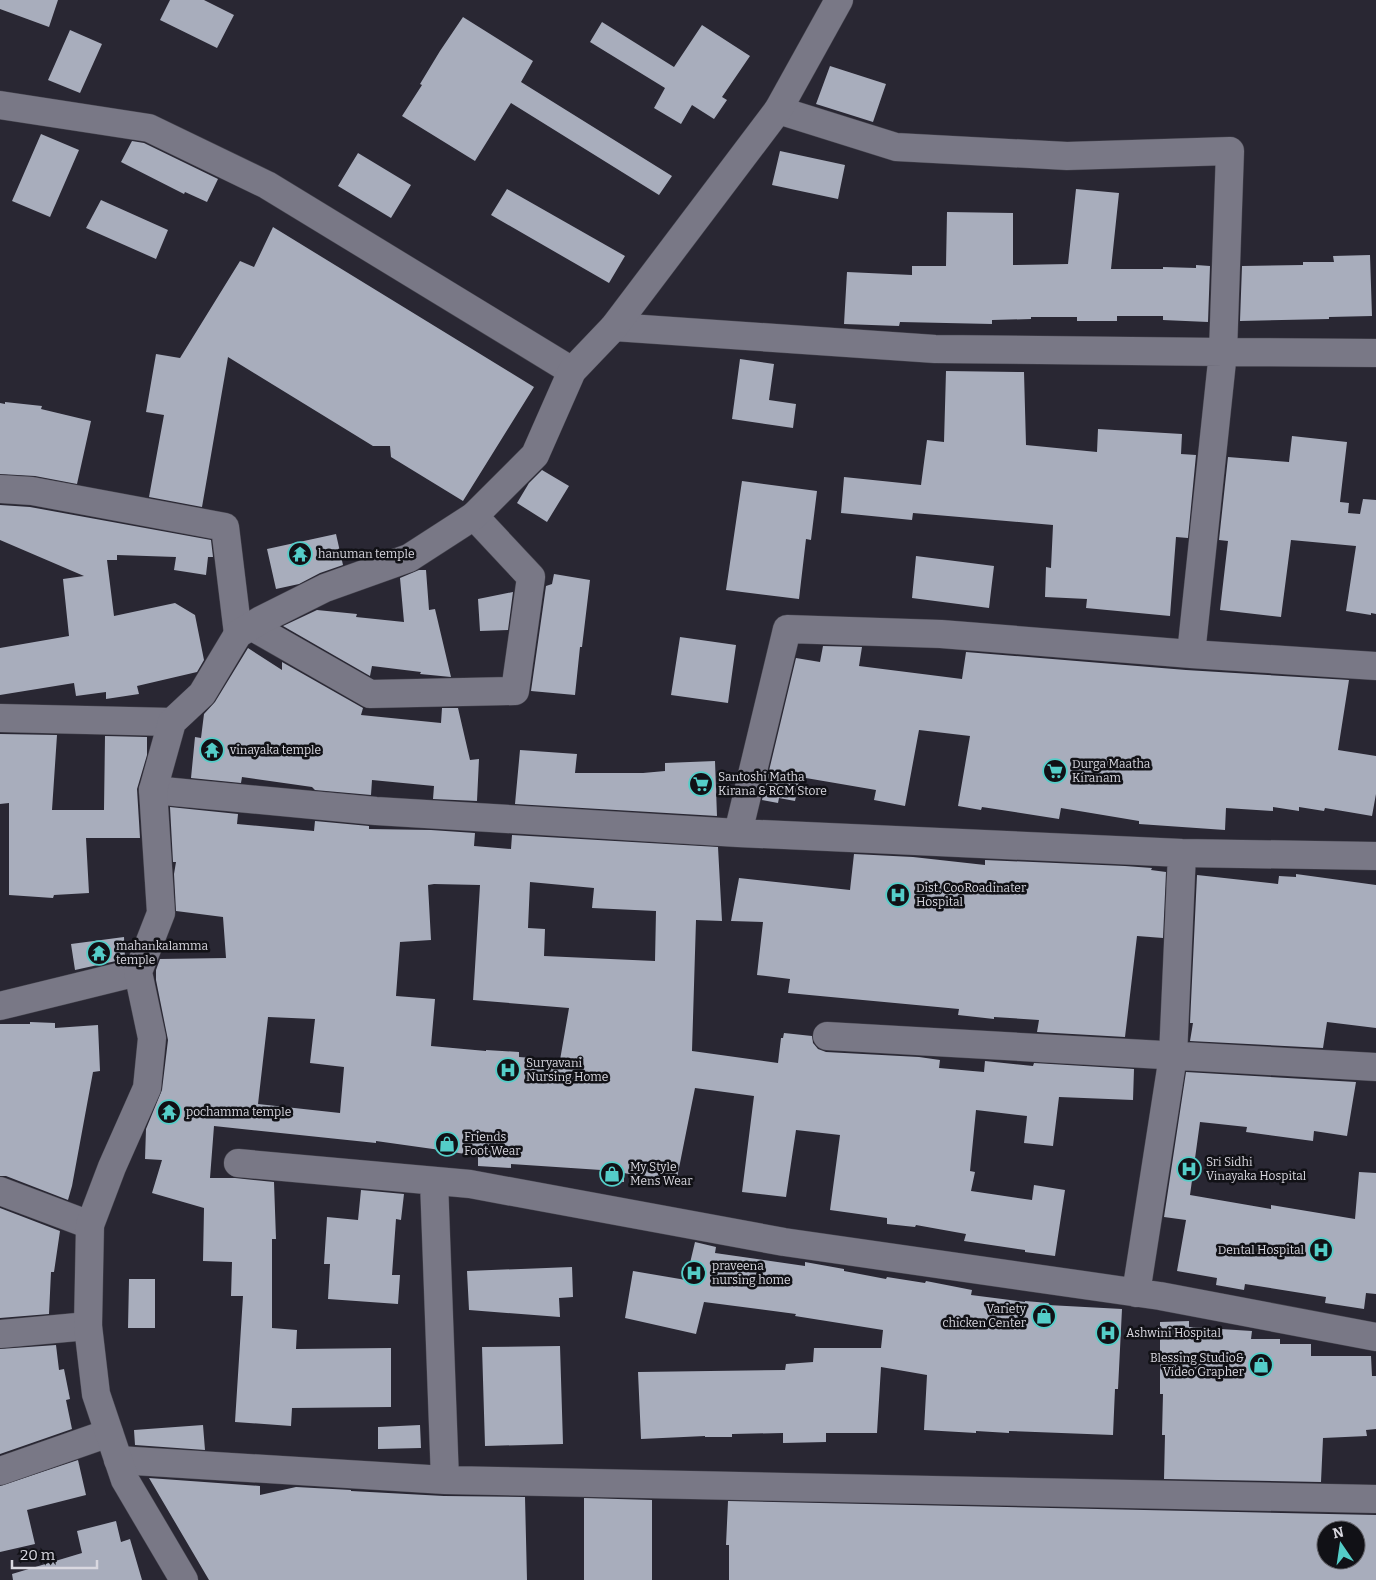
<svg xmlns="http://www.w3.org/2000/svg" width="1376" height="1580" font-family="Bitter,serif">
	<rect width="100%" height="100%" fill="#292733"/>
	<path fill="#a8adbc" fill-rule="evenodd" d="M0,0H58L49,27L0,9Z
		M170,0H204L234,15L217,48L160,20Z
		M463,17L533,61L521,82L672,176L659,195L511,103L475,161L402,116L422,85L420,84L440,51Z
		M602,22L674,67L702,25L750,56L722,97L727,100L714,119L692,105L681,124L654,108L665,88L590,42Z
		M70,30L102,44L80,93L48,80Z
		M830,66L886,84L873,122L816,104Z
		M41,134L79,150L50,217L12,201Z
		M132,141L144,143L218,179L207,202L185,192L184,194L121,162Z
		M780,151L845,165L838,199L772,185Z
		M358,153L411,185L391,218L338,186Z
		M507,189L625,256L609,283L491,215Z
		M1076,189L1119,193L1111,269H1163V267L1196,268V265L1210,266L1208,322L1163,320V316H1117V321H1077V317H1031V319L992,320V324L900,322L899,326L844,324L847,272L912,275V266H946L947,212L1013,213V265L1068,264Z
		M101,200L168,230L156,259L86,228Z
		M273,227L534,387L463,501L391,457L390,446H373L228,357L202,507L149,497L164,415L146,412L156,354L180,358L240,261L254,267Z
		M1370,255L1372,316L1329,317V319L1240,321L1242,266L1303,265V262H1334L1333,256Z
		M740,359L774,364L769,400L796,404L793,428L732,419Z
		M946,371L1024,372L1026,445L1097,452L1098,429L1182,434L1181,454L1196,455L1188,538L1176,537L1170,616L1086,608L1087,599L1045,597L1046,567L1051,568L1053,525L913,513L912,520L841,513L844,477L921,485L927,440L944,442Z
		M5,402L42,406L41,409L91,421L77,484L35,476L0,474V403L5,404Z
		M1292,436L1347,442L1340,502L1349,503L1348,513L1360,514L1363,499L1376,500V614L1371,613V615L1346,611L1356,546L1291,540L1281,617L1220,610L1228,541L1219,540L1228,457L1289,462Z
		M542,470L569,486L547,522L517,503L529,483Z
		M742,481L817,491L811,540L806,539L799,599L726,590Z
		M0,505L30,507L211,540L213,557H208L206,575L174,570L176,557L117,555V560H107L114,616L175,603L195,615L204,660L197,672L137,686L139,694L106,699V692L76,696L74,683L0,695V648L69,636L63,579L84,576L0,540Z
		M336,534L343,565L320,573L299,584L276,589L267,549Z
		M916,556L994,566L989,608L912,598Z
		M419,570H426L429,610L435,609L451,677L420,674L421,672L372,666L370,676L283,626L317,610L357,614L356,617L404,622L400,578Z
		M554,574L590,580L582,647H580L575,695L531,691L546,586L552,584Z
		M513,592L508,630L480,631L478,599Z
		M680,637L736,645L728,703L671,695Z
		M823,646L862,647L859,666L962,679L966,652L1186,670L1349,680L1338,750L1376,756V794L1372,816L1325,808L1324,811L1299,807V811L1273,807V811L1226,808L1225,830L1139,824V821L1061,808L1059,819L982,807L981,810L958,806L970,736L919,730L905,806L874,800L876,790L800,777L795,801L779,798L778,803L762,800L796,658L820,662Z
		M248,648L282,670V662L363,708L361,715L441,723L442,708H458L470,760L479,759L477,801L433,799L434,786L372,780L371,795L315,790L312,787L242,777L241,783L191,778L195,737L201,738L204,714L215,702Z
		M0,734L57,735L52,810H104L105,736L147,737V755L137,789L140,838H86L89,893L54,895L53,898L9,895V803L0,804Z
		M520,750L577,754L575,773H643L665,771V763L715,761L717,816L515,804Z
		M170,807L238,814L237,824L314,831L315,821L369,826V829L431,830L475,833L474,846L511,849L512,835L718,847L722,921L696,920L692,1051L778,1063L781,1038H783L784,1033L812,1036L813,1043L818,1049L826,1052L919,1057L940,1060L939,1068L984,1072L985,1061L1033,1066L1034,1063L1134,1069L1133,1100L1059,1097L1053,1146L1024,1143L1027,1116L976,1110L970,1171L975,1172L971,1191L1032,1200L1034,1185L1065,1190L1055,1256L1025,1252V1250L964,1241L966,1234L916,1225L915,1227L887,1224V1218L830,1210L840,1135L796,1130L786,1197L742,1192L754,1096L695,1088L676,1183L624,1173V1182L601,1181V1170L511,1164V1168L478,1166V1156L433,1149L376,1141V1143L214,1126L210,1178H235L274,1182L276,1239H272V1328L297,1330L296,1349L391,1348V1407L292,1408L291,1426L235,1422L243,1296H231L232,1262L203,1261L204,1208L152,1193L162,1160L145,1159L146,1129L162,1090L168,1040L156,980V970L160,959L226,958L223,917L176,911L174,874L176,862H173ZM530,882L594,888L592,908L656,911L655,961L544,956L545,929L528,928ZM434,884L480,885L473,1000L569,1008L560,1060L519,1057V1052L486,1050V1051L431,1046L435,999L396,996L400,942L431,940L428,885ZM268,1017L315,1019L310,1063L344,1067L340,1113L258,1104Z
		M854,854L913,857L985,865V860L1125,866L1152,868L1151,870L1166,872L1163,938L1137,936L1125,1037L1037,1032L1039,1020L994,1017V1019L958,1015L959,1009L788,993L790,979L757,975L763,922L731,921L739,878L850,890Z
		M1296,874L1376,885V1028L1327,1022L1323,1048L1190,1041L1193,1023H1190L1197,875L1278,884L1279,876L1296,877Z
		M124,937L125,959L75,970L71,944Z
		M30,1022L55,1023V1028L98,1025L100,1071L93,1072L72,1186L68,1200L6,1176H0V1024H30Z
		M1186,1072L1356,1082L1347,1136L1314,1131L1313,1141L1246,1132L1247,1127L1200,1122L1190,1195L1271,1209V1205L1355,1219L1359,1172L1376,1173V1294L1366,1293L1364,1309L1325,1303L1326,1297L1245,1284L1244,1290L1216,1285L1217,1278L1177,1271L1186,1220L1164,1217Z
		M361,1190L404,1194L401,1220L396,1219L392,1275H400L398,1304L328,1299L330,1264H324L327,1217L358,1220Z
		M0,1208L60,1231L54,1272H51L49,1314L0,1318Z
		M695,1242L716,1247L715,1253L805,1266V1262L844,1269V1271L886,1279L887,1277L925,1283L926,1281L972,1290L971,1295L1025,1302V1301L1049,1303L1048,1305L1122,1309L1118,1389H1115L1113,1435L1009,1431V1433L976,1431V1433L924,1430L927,1375L881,1367L877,1433H826V1442L783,1443V1433L732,1434V1437H705V1436L641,1439L638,1372L785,1370L786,1364L813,1362L814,1348H881L883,1330L795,1316L796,1314L704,1302L696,1334L625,1318L633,1271L686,1280Z
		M572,1267L573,1297L559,1298L560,1317L469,1310L467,1271Z
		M129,1279H155V1328H128Z
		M1189,1321V1327L1252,1331L1251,1339H1280V1344H1311V1356H1371L1372,1376H1376V1429L1366,1430L1367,1436L1323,1438L1321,1482L1164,1479L1165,1435H1162L1163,1394H1160V1322Z
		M56,1345L59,1370L64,1369L70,1399L66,1400L72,1429L0,1454V1349Z
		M560,1346L563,1444L485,1446L482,1347Z
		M203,1425L205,1450L135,1445L134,1430Z
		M420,1425L421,1448L378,1449V1427Z
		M78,1460L86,1495L27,1510L35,1544L0,1552V1486Z
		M149,1478L260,1486V1495L296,1487L351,1490V1491L444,1496L525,1497L527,1580H209Z
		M584,1498L652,1500V1580H584Z
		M728,1501L1376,1515V1580H729V1545H726ZM1326,1530H1356V1560H1326Z
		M116,1521L121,1542L130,1539L142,1580H13L12,1574L82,1553L77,1531Z"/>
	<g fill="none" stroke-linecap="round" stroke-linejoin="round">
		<g stroke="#45444e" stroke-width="29">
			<path id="street" d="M0,105L149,128L267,185L572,371
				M614,327L935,349L1223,352L1230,151L1067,156L896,147L778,110
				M0,489L32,491L225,527L238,634
				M251,626L370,694L515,691L531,577L474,516
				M1191,654L1223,352L1376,353
				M0,718L172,722
				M153,790L376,811L738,833L1182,853L1376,856
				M738,833L787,629L941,634L1191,654L1376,666
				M0,1006L138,972
				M827,1036L1376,1067
				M238,1163L470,1184L784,1242L1160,1296L1376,1337
				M434,1181L445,1480
				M0,1191L90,1225
				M1136,1293L1173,1056L1182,853
				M0,1334L88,1326
				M118,1460L445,1480L1376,1499
				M0,1471L109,1433"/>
		</g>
		<g stroke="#45444e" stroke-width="29">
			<path id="secondary" d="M184,1580L125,1480L96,1394L88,1326L90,1225L112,1167L147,1088L152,1038L138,972L161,913L153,790L172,722L202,694L238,634L261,620L325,588L409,558L474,516L535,455L572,371L614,327L778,110L839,0"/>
		</g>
		<use href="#street" stroke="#797886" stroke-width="28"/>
		<use href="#secondary" stroke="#797886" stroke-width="28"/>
	</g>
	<defs>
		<g id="temple-ring" transform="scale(1.25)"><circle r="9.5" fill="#111116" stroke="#54cdc8" stroke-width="1.5"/><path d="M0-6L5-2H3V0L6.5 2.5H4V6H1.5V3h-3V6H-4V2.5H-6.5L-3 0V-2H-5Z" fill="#54cdc8"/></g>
		<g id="supermarket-ring" transform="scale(1.25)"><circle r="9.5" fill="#111116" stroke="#54cdc8" stroke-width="1.5"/><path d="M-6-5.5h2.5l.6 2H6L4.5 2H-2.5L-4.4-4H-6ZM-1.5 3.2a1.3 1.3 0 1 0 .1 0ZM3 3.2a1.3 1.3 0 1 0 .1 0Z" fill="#54cdc8"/></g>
		<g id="hospital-ring" transform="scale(1.25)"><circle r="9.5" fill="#111116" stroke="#54cdc8" stroke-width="1.5"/><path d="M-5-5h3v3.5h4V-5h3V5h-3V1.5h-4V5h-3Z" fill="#54cdc8"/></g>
		<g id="shop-ring" transform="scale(1.25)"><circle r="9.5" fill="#111116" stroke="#54cdc8" stroke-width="1.5"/><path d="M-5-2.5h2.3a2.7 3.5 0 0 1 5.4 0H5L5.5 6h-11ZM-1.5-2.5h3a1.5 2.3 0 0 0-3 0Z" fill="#54cdc8"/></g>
	</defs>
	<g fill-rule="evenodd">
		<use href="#temple-ring" x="300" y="554"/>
		<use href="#temple-ring" x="212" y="750"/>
		<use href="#supermarket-ring" x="1055" y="771"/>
		<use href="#supermarket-ring" x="701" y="784"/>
		<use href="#hospital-ring" x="898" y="895"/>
		<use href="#temple-ring" x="99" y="953"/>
		<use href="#hospital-ring" x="508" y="1070"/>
		<use href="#temple-ring" x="169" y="1112"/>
		<use href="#shop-ring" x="447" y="1144"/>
		<use href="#hospital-ring" x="1189" y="1169"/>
		<use href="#shop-ring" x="612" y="1174"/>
		<use href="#hospital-ring" x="1321" y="1250"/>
		<use href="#hospital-ring" x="694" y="1273"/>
		<use href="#shop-ring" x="1044" y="1316"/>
		<use href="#hospital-ring" x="1108" y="1333"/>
		<use href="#shop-ring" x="1261" y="1365"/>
	</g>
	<g text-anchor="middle" stroke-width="5" stroke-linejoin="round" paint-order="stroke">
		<g font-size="12" fill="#d9d8e0" stroke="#111116" text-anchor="start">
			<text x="318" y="558">hanuman temple</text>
			<text x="230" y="754">vinayaka temple</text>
			<text x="1072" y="768">Durga Maatha<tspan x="1072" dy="14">Kiranam</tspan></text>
			<text x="718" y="781">Santoshi Matha<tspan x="718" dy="14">Kirana &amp; RCM Store</tspan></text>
			<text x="916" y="892">Dist. CooRoadinater<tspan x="916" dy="14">Hospital</tspan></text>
			<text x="116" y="950">mahankalamma<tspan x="116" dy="14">temple</tspan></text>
			<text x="526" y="1067">Suryavani<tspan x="526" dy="14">Nursing Home</tspan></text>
			<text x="186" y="1116">pochamma temple</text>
			<text x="464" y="1141">Friends<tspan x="464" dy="14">Foot Wear</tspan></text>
			<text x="1206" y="1166">Sri Sidhi<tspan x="1206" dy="14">Vinayaka Hospital</tspan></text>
			<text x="630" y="1171">My Style<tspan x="630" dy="14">Mens Wear</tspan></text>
			<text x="1304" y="1254" text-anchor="end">Dental Hospital</text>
			<text x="712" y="1270">praveena<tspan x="712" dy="14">nursing home</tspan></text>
			<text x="1026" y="1313" text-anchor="end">Variety<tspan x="1026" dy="14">chicken Center</tspan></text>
			<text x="1126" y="1337">Ashwini Hospital</text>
			<text x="1244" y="1362" text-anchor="end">Blessing Studio&amp;<tspan x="1244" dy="14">Video Grapher</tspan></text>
		</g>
	</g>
	<g transform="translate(1341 1545) rotate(347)"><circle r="24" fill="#111116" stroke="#616167"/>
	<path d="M0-4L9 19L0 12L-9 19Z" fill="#54cdc8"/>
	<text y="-8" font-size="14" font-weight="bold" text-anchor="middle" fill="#d9d8e0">N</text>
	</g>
	<path d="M12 1560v8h85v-8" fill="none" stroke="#d9d8e0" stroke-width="2.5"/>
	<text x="20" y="1560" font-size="15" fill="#d9d8e0" stroke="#111116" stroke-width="4" paint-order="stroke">20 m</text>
</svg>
